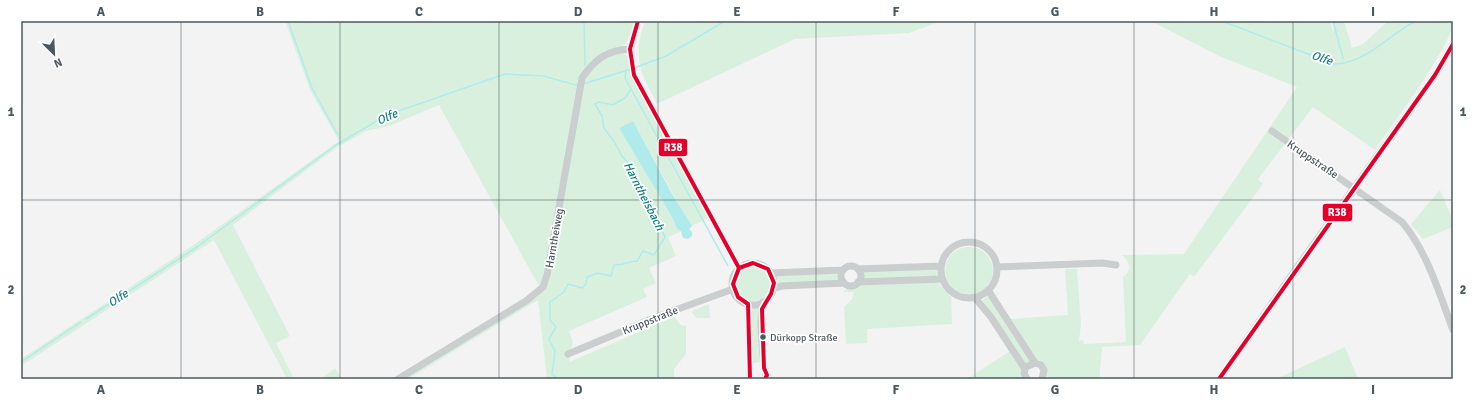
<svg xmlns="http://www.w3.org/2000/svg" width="1474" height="400" font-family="Signika,sans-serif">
	<rect width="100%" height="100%" fill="#f3f3f3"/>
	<path fill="#d9f0de" d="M285,21H635L626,44L594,59V56L593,59L622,51L627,56L631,76L708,218L692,226L689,223L633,121L619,128L672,217L677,229L682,231L668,237L676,256L649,268L656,283L643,289L647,297L569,331L573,342L569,362L674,317L681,325L686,326V354L674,369V379H547L538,300L408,379H401L540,288L439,105L389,126L366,131L336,148L233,225L290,336L276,343L294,379H287L214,240L21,366V359L192,246L339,141L310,90Z
		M645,21H941L909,33L795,39L657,104C640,71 632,58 645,21Z
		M1151,21H1330L1333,30L1316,31L1334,30L1332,21H1344L1352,48L1363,44L1388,21H1453C1453,45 1391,126 1375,150L1313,107L1258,179L1263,184L1194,277L1190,274L1140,345L1102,347C1102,359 1099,367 1100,379H1048L1010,319L1068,315L1065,269H1077L1081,324L1079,341L1083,340L1084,344L1126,342L1123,277C1133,270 1130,262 1122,255L1184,254L1297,87L1219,56Z
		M1440,190L1453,221V227L1423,239L1411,224Z
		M945 271a24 24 0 1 1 48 0a24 24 0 1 1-48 0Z
		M736 284a17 17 0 1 1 34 0a17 17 0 1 1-34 0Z
		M939,269V277L862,280L861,272Z
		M838,273L839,281L777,284L775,276Z
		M937,282L951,297L952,324L867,329V343L846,344L844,307L852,299L854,292H843L848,288L858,285Z
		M990,295L1031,361L1025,366L982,300Z
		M709,304L710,318H697L692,313V311Z
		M759,306L761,362L753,363L750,307Z
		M1345,347L1358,379H1276Z
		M1010,351L1023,371L1025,379H967Z
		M335,368L342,379H321Z"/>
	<path fill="#b0ebec" d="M633,121L671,192L692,226L689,229L692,232V236L688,239L683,238L681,231L677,229L672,217L619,128Z"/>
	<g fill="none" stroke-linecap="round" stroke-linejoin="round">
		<path stroke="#b0ebec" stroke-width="1.5" d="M288,21L312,88L338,135
			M584,21L585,65
			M1222,21L1334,64C1366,64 1389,34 1416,21
			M1333,21L1343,58
			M634,68L666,56L725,21
			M583,84L631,69
			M631,89L728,266
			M86,319L194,249L336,145L387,115L505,74L544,76L575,85H579
			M21,362L81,322
			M558,379L552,374L555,351L549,339L556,327L550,320V302L564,292L568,284L582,288L586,284L587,277L598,273L611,276L614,265C624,266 628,261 637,261L643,251L654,255L665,237L652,208L646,202L641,189L637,186L629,164L622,156L613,140L604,128L602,116L595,104L599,102L613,105L625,98L631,89L625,78L626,71"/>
		<path stroke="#cacece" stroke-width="7" d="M638,21L630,49L634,75L739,268
			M1272,131L1402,222C1428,253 1439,293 1453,330
			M941 270a28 28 0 1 1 56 0a28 28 0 1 1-56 0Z
			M732 284a21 21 0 1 1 42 0a21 21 0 1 1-42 0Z
			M841 276a10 10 0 1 1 20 0a10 10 0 1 1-20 0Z
			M997,267L1103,263L1116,265
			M858,269L941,266
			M771,273L843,270
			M858,282L942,279
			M774,288L782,286L844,283
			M988,290L1035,363
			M975,298L991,317L1025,369
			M763,302C759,322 762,344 764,364C764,370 768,373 765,379
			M748,304L750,379
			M568,354L659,316L733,289
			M398,379L526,301L543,287L547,275L582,78C595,59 607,50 630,49
			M1027,379L1024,373L1026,367L1035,363L1041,365L1044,370L1042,379
			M1219,379L1298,266L1435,75L1453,44"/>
		<g stroke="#fff" stroke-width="7">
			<path id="bus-1" d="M638,21L630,49L634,75L739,268
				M750,379L748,304L738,297L733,284L739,268L753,263L768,269L774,283L771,294L762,309L764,368L767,375L765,379
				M1219,379L1435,75L1453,44"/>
		</g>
		<use href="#bus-1" stroke="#e4002b" stroke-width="4"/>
	</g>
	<path fill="none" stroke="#4a595f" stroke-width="1" stroke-opacity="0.55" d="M181,21V379M340,21V379M499,21V379M658,21V379M816,21V379M975,21V379M1134,21V379M1293,21V379M21,200H1453"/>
	<circle fill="#4a595f" stroke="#fff" stroke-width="1.5" cx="763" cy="337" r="3.5"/>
	<g text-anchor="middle" stroke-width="3.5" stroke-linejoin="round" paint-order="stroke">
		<g font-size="10" fill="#4a595f" stroke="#fff" text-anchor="start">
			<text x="770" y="341">Dürkopp Straße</text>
		</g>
		<g font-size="11" fill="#4a595f" stroke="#fff">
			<text transform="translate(1313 159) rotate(34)" y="4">Kruppstraße</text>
			<text transform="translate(554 238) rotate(-80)" y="4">Harntheiweg</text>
			<text transform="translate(650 320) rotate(-22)" y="4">Kruppstraße</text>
		</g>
		<g font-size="12" font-style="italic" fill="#127f82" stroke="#fff">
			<text transform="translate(1322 58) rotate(18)" y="4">Olfe</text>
			<text transform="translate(387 117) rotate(-25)" y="4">Olfe</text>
			<text transform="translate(644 196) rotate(63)" y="4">Harntheisbach</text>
			<text transform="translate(118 298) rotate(-33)" y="4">Olfe</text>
		</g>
	</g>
	<g stroke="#fff" stroke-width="1.5">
		<rect x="658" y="138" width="30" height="19" rx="4" fill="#e4002b"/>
		<rect x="1322" y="203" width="31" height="19" rx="4" fill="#e4002b"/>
	</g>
	<g font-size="11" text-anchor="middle" font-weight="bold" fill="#fff">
		<text x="673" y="151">R38</text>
		<text x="1337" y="216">R38</text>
	</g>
	<rect width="1474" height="400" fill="none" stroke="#ffffff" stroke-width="44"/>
	<g transform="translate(54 54) rotate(156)" stroke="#ffffff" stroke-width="3" paint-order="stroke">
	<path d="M0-3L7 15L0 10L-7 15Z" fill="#4a595f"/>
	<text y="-6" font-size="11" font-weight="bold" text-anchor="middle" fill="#4a595f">N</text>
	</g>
	<rect x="22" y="22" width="1430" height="356" fill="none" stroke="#4a595f" stroke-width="1.5"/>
	<g font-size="13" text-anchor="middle" font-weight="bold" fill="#4a595f">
		<text x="101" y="16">A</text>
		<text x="260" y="16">B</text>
		<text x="419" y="16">C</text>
		<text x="578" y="16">D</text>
		<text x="737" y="16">E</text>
		<text x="896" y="16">F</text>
		<text x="1055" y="16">G</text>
		<text x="1214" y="16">H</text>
		<text x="1373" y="16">I</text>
		<text x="11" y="116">1</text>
		<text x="1463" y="116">1</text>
		<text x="11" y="294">2</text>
		<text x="1463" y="294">2</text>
		<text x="101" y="394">A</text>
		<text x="260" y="394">B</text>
		<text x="419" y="394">C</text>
		<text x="578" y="394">D</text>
		<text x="737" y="394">E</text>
		<text x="896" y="394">F</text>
		<text x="1055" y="394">G</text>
		<text x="1214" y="394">H</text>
		<text x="1373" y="394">I</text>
	</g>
</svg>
